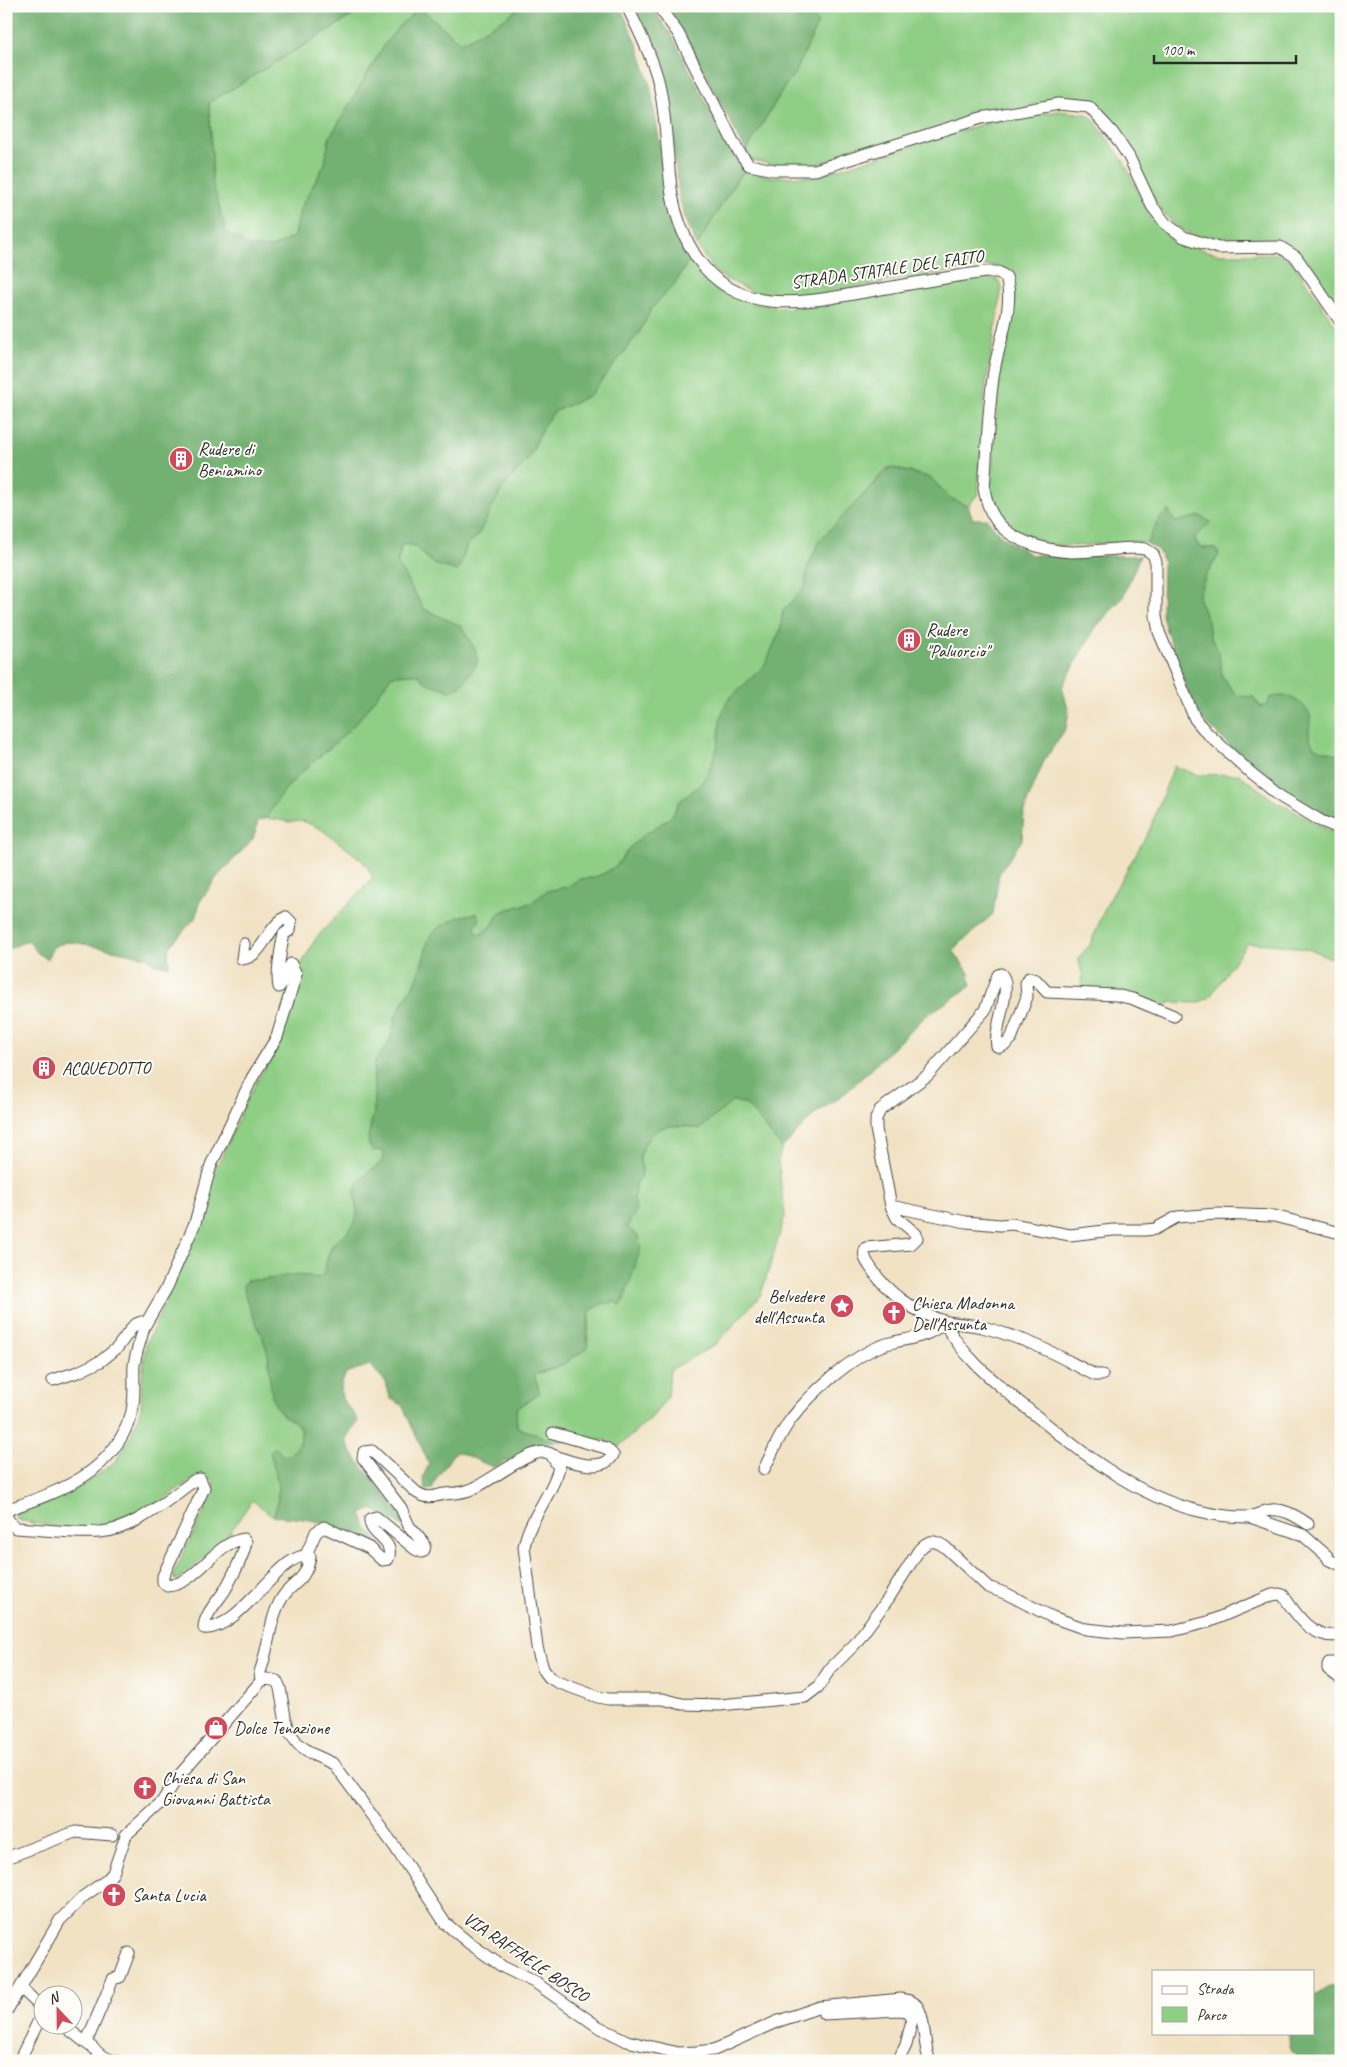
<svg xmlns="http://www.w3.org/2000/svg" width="1347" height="2067" font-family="Caveat,sans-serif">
	<rect width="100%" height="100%" fill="#fdfcf7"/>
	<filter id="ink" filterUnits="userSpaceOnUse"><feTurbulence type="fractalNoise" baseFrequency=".02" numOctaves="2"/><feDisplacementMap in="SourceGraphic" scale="10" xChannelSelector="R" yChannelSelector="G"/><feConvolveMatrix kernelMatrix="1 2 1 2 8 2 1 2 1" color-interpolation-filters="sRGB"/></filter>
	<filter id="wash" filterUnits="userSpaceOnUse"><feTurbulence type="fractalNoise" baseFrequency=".0096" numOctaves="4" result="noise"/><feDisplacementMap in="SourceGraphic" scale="20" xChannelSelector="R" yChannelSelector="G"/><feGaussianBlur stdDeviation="1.12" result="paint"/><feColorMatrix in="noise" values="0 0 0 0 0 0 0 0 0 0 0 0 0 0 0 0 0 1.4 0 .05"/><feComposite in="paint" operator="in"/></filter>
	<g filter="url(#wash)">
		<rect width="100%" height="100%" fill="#f1e2c4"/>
		<path fill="#8fce85" stroke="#5d7c58" d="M368,6H521L507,17L461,43L420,8L400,25L385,44L329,139L325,164L300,209L295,236L272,248L248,246L226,232L212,181V155L209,103Z
			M791,6H1341V313L1300,253C1273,234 1249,247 1219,243C1202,241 1183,232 1171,221C1145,198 1118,111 1089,102C1080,100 1068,100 1059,99L814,165H774L752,160L746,151L787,83L796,72L810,12Z
			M1059,111L1086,114L1093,119L1123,160L1147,210L1162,228L1181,243L1217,254H1279L1292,261L1341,334V756L1314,747L1307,735L1310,715L1267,705L1261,707L1253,697L1237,696L1222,676L1218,653L1209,635L1208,622L1198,597L1205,577L1219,554L1215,548H1202L1197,544L1195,538L1211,522L1200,516L1175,522L1159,519L1147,543C1114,538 1070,553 1040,541C1034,539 1028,536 1023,533C1004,523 994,509 990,488C994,450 996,412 1000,374C1004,340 1022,306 1011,273L1000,266H985L822,293L792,296L771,295L751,291L724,278L713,269L697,246L736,181L745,170L773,177L816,176L983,124Z
			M690,258L703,276L717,288L755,304L790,308L985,275L999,281L1002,287L985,391L978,494L968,506L950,498L932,479L926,476L890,467L885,470L855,504L808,566L805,586L783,611L780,631L765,665L720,740L711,766L701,784L679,802L673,814L668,819L629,848L617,865L605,873L593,878L580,879L567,887L547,891L531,903L506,910L498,914L492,926L481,934L475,932L477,913L458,917L430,936L417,979L396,1015L390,1041L374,1063V1111L368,1137L369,1145L373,1151L379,1150L385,1153C382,1167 368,1170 359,1181C351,1193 359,1208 356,1220C352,1232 343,1234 335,1242C328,1248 326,1266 323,1275L318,1278C289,1270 274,1282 247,1280L246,1299L267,1349L282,1415C287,1418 296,1422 299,1427C305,1435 297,1451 290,1455C284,1458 275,1454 270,1452C276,1473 283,1494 273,1516L252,1500L225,1540L178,1580L174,1579V1573L205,1509L214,1484C211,1477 208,1475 200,1474C172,1493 144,1517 110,1526C88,1532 40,1525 18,1520L15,1514L18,1511L45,1503L82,1486L116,1461L131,1436L141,1409L142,1378L146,1344L183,1264L210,1176L222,1156L247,1099L279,1043L296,974L316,938L373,878L367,866L358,857L321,829L303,821L290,822L267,818C288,775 324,757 355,724C369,709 380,691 392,675L417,674L427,683L461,627L424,609L397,563L402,544L414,546L434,564L458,570L467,545L477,537L502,489L529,458L545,423L554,412L590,395L639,333L651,309L677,281Z
			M1174,766L1198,775L1239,774L1272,799L1341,837V976L1335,960L1312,950L1273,944L1247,943L1209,998L1197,1003L1172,1002L1148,1013L1130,1002L1080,988L1083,977L1078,958L1090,945L1106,906L1149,831Z
			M733,1100L746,1104L782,1148L778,1161L785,1216L761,1295L716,1344L670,1370L668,1397L652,1417L616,1449L604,1440L553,1441L517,1427L516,1409L540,1393L534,1375L564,1364L587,1349L590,1311L601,1304L615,1302L627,1227L636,1210C634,1201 633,1193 636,1184C637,1180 641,1177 642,1173C643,1168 639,1163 640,1158C647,1124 671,1122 700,1129Z"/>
		<path fill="#73b172" stroke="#4f6e4e" d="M6,6H368L209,103L212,155V181L226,232L248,246L272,248L295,236L300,209L325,164L329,139L385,44L400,25L420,8L461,43L507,17L521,6H620L638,46L650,85L667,187L675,221L690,258L677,281L651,309L639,333L590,395L554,412L545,423L529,458L502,489L477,537L467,545L458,571L434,564L414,546L402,544L397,563L424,609L461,626L475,649L478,662L462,685L451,691L427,683L417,674L392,675C380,691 368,710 354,725C324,756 286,778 267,818L258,821L253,839L217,877L199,903L197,916L170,946L168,953L169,966L155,964L146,957L79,943L66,942L53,947L47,959L35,951L29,940L6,950Z
			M630,6H651L672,36L732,152L745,170L736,181L697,246L685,217L679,196L667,91L660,71Z
			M664,6H791L810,12L818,23L796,72L787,83L746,151L682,30Z
			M890,467L932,479L950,498L968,506L973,519H987L1002,537L1031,555L1140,556L1123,597L1096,627L1062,687L1069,712L1066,728L1044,761L1028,800L1024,813L1022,840L999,874L993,914L953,950L969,973L971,986L927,1015L848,1091L815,1114L782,1148L746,1104L733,1101L700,1129C671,1122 647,1124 640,1158C639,1163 643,1168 642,1173C641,1177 637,1180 636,1184C633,1193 634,1201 636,1210L627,1227L638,1236L641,1248L624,1300L620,1306L615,1302L601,1304L590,1311L587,1332V1348L564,1364L534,1375L540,1393L516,1409L517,1427L553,1441L493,1467L458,1452L453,1454L435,1481L432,1489L426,1490L423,1477L429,1464L402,1405L391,1399L384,1380L370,1365L346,1373L341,1386L342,1399L354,1414L358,1422L351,1430L346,1440L352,1453L401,1516L403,1526L372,1509L362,1514L366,1527L386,1550C365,1546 347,1533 328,1525C311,1518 291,1518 273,1516C283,1494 276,1473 270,1452L275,1447L284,1456C295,1454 303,1442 301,1431C299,1421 280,1417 275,1404C268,1388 271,1368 267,1351C261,1328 247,1309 243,1286L247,1280C275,1282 287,1270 318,1278L323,1275C326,1265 328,1254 333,1245C338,1235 350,1236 356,1219C359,1208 351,1196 357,1185C364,1172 381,1169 385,1153L379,1150L373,1151L369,1145L368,1137L374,1111V1063L390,1041L396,1015L417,979L430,936L439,927L458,917L477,913L480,920L476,925L475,932L481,934L492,926L498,914L506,910L531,903L547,891L567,887L580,879L593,878L605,873L617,865L629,848L645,834L668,819L673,814L679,802L701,784L711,766L718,746L720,720L727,701L765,665L780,631L783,611L805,586L808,566L819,541Z
			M1168,510L1175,522L1200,516L1211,522L1195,538L1197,544L1202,548H1215L1219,554L1205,577L1198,597L1208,622L1210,635L1219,653L1222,676L1237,696L1253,697L1261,707L1267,705L1270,698C1276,696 1284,695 1290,697C1297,699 1309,709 1310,716C1311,732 1305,730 1314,747L1341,756V822C1298,804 1263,775 1229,745C1219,735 1207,726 1200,715C1185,692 1176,656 1166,630L1162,615L1163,561L1158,550L1147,543L1159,519Z
			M1341,1983V2061C1317,2061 1287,2067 1289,2033H1313V1997L1327,1988Z"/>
	</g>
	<g filter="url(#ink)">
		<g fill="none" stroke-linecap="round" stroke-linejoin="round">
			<g stroke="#494642" stroke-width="13">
				<path id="minor" d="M627,6C640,34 656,63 661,94C667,128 667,162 672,195C676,217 685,240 697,258C740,319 807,302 870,291C909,284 947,277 986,272H998L1006,277C1015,306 999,341 994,371C988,409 987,450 984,489C986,499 988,508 994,517C1008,541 1046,551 1072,552C1093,552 1115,548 1137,548L1145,549L1153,554L1156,562V616L1159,632L1195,719L1206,732L1251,773L1281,797L1321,821L1341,829
					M658,6L678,33L737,149L749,165L774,170H815L981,118L1059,104L1089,107L1113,133L1129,157L1152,206L1166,224L1184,237L1218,248L1280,247L1296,257L1341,322
					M891,1206L966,1222L1000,1225L1012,1224L1070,1235L1113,1230H1145L1155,1229L1177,1217L1217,1214L1274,1216L1340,1233
					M144,1327L167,1287L195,1223L211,1165L252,1078L277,1037L296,974L291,964C286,972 285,980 279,987C276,975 281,947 284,934L290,930L291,922L286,917C266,928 263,957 242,959L244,944
					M1102,1375H1095C1071,1363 1048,1349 1023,1340C1010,1336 996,1330 982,1327C970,1324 957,1324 944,1321C915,1313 887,1293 871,1268C867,1262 862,1256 866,1248L911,1244L917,1238L916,1234L897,1218L891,1206L876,1129V1119L880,1110L928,1075L985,1010L998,975L1001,974C1014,987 993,1028 997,1046L1000,1047L1006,1044L1011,1039L1027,997L1026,983L1029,978L1036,980L1047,992L1116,995L1133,999L1174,1016
					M553,1455C567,1461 603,1474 613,1455L606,1448L553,1433
					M764,1469C773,1452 780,1433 792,1418C811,1393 851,1357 881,1346C901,1338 930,1340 944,1321C961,1356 995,1382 1024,1406C1074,1447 1135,1497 1199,1511C1214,1515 1232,1517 1248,1517C1255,1516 1260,1513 1266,1511C1281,1506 1296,1516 1308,1524
					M6,1512L12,1508C63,1490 113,1472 131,1415C136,1399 133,1381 134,1365C136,1352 141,1340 144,1327L141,1322L134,1325L117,1348L101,1361L78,1372L53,1380
					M6,1517L15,1528C40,1529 76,1534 100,1532C134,1530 168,1499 195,1480L200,1479L204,1488L163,1576V1582L167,1586C198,1584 213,1543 244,1539L246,1542C243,1558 233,1575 225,1590C218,1601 204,1615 204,1628C240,1632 285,1545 310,1557C305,1583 293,1581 282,1598C269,1619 269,1648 260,1672L261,1681
					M1250,1517L1303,1535L1327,1556L1329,1560L1341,1565
					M306,1555L316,1532L324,1527L369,1548L382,1560L388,1559C396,1540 369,1536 370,1519L376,1517L415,1549L421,1552L424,1551L425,1545L409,1526L401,1508L363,1458L364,1452L372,1451L416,1492C428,1500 433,1496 445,1494C455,1493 463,1493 472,1489C489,1482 528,1451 544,1452C546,1452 548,1453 551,1454L559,1468C551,1497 529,1518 524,1547L537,1647L543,1669L549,1677L557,1682L598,1697L608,1699H663L682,1704L720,1705L805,1697L818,1687L830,1669L855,1644L888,1599L919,1550C928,1540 934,1539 945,1547L988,1587L1007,1594L1052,1617L1086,1629L1123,1633L1172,1631L1208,1622L1272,1595L1279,1594L1283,1595C1297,1616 1312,1640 1341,1635
					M1341,1663H1329L1328,1665V1669L1341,1679
					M6,1858L75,1832L112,1835
					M21,1988L42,2008
					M6,2012L60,1920L84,1896L107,1880L113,1873L126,1835L162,1802L177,1778L261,1681L267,1679L277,1681L280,1688L285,1717L290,1733L298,1744L312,1754L334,1764L395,1847L445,1923L469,1943L503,1967L536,1983L597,2026L627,2041L652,2047L679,2053L696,2052L714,2050L776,2022L820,2007L901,1999C904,2000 909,2000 912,2002C927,2009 922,2045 930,2061
					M824,2014L899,2010L907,2011L912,2020L906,2045L898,2061
					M62,2024L86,2043L113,1979L120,1977L129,1953
					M86,2043C99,2051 97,2057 116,2061
					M19,2061L42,2014"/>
			</g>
			<use href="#minor" stroke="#fff" stroke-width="11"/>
		</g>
	</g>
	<defs>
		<g id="building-disc" transform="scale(1.25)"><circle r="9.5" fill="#d1495b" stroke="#fdfcf7"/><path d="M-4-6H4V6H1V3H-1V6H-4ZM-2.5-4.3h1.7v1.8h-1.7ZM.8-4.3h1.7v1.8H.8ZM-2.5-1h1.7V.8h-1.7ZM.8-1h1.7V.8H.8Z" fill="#fff"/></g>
		<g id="sight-disc" transform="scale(1.25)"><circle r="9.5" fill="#d1495b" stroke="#fdfcf7"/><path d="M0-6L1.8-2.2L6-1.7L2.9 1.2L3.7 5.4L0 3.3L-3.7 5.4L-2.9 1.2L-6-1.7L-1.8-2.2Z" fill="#fff"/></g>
		<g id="church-disc" transform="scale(1.25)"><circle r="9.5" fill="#d1495b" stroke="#fdfcf7"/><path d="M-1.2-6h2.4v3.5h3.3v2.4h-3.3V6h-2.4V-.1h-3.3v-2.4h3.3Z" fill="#fff"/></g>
		<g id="shop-disc" transform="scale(1.25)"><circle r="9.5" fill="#d1495b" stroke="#fdfcf7"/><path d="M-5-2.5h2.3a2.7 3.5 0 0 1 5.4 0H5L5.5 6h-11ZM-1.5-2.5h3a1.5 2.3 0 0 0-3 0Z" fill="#fff"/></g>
	</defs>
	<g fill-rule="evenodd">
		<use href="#building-disc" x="181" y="459"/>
		<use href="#building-disc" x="909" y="640"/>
		<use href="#building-disc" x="44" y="1068"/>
		<use href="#sight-disc" x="842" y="1306"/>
		<use href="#church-disc" x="894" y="1313"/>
		<use href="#shop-disc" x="216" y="1728"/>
		<use href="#church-disc" x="145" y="1788"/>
		<use href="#church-disc" x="114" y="1895"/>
	</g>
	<g text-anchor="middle" stroke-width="4" stroke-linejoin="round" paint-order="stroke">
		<g font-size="18" fill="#2b2b2b" stroke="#fdfcf7">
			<text transform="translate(887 269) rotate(-8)" y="6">STRADA STATALE DEL FAITO</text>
			<text transform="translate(526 1957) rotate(34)" y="6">VIA RAFFAELE BOSCO</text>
		</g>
		<g font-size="18" fill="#2b2b2b" stroke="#fdfcf7" text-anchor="start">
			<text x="198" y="455">Rudere di<tspan x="198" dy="21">Beniamino</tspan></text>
			<text x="926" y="636">Rudere<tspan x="926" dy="21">"Paluorcio"</tspan></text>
			<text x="62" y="1074">ACQUEDOTTO</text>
			<text x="824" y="1302" text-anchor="end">Belvedere<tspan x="824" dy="21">dell'Assunta</tspan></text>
			<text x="912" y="1309">Chiesa Madonna<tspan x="912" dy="21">Dell'Assunta</tspan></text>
			<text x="234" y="1734">Dolce Tenazione</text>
			<text x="162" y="1784">Chiesa di San<tspan x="162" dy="21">Giovanni Battista</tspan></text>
			<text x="132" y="1901">Santa Lucia</text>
		</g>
	</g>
	<rect width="1347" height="2067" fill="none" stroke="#fdfcf7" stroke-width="25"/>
	<rect x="1152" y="1970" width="162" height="65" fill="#fdfcf7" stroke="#a9a8a5"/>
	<rect x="1162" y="1986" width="25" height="8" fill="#ffffff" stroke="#a9a8a5"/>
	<text x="1197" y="1994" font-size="15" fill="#2b2b2b">Strada</text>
	<rect x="1162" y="2007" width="25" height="15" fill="#8fce85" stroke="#a9a8a5"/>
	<text x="1197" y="2020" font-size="15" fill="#2b2b2b">Parco</text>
	<g transform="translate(58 2010) rotate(338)"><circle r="24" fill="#fdfcf7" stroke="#a9a8a5"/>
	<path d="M0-4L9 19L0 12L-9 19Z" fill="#d1495b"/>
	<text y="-8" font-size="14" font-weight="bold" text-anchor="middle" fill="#2b2b2b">N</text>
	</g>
	<path d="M1154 55v8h142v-8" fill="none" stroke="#2b2b2b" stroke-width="2.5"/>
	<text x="1162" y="55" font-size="15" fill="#2b2b2b" stroke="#fdfcf7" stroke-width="4" paint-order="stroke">100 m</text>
</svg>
